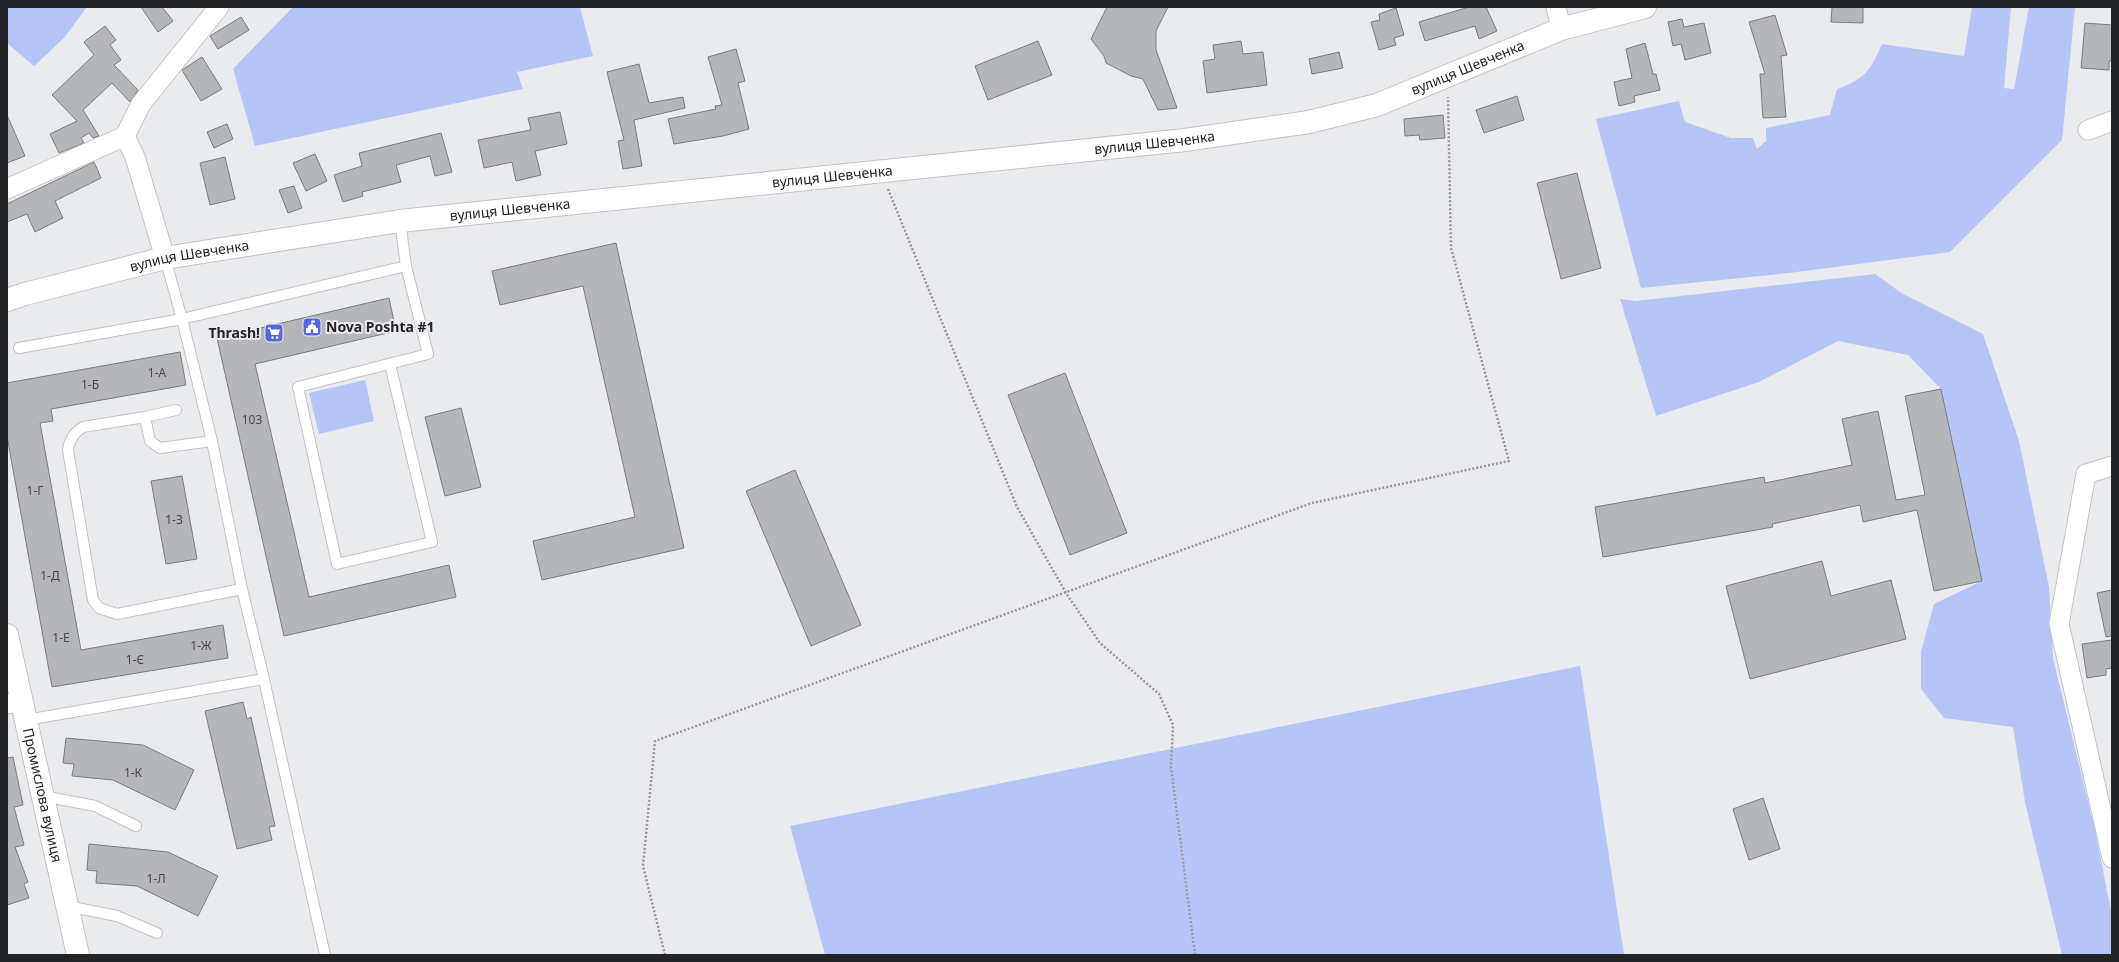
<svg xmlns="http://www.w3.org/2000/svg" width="2119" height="962" font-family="'Noto Sans',sans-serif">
	<rect width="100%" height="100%" fill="#eaebef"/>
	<path fill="#b6c5f8" d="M7,7H87L64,38L34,66L7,43Z
		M293,7H580L593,56L517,72L523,89L255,146L233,69Z
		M1972,7H2011L2004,88L2014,89L2029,7H2075L2062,140L1950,252L1789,273L1641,288L1596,119L1679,101L1685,122L1731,138H1753L1757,149L1766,141V128L1830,115L1837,89C1865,79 1870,71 1882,44L1964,56Z
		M1875,274L1903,294L1983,334L2019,441L2049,587L2053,658L2095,830L2112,916V955H2062L2025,802L2013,727L1944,718L1921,689V652L1934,604L1982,581L1941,389L1908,355L1838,341L1759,382L1656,416L1620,299L1636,301Z
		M365,380L374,421L319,434L309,393Z
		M1580,666L1624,955H825L790,826Z"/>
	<path fill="#b5b6ba" stroke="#7a7c7f" d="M141,7H162L173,21L158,32Z
		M1107,7H1168L1156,31V50L1177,108L1158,110L1143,79L1131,76L1106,63L1104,56L1091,39Z
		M1469,7H1486L1497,31L1479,39L1475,26L1425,41L1419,22Z
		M1832,7H1863V23L1831,22Z
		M1396,8L1404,35L1394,38L1396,45L1379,50L1371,22L1380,20L1379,14Z
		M1775,15L1787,55L1781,56L1786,117L1763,118L1760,74H1765L1749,22Z
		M241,17L249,30L218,49L210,36Z
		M1682,19L1684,27L1704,23L1711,53L1685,60L1681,44L1673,46L1668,22Z
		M2085,23L2112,25V61H2109V70L2081,68Z
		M105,26L116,40L110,45L121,60L114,65L138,90L130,102L112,83L83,110L99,136L93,138L89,133L81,138L84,143L59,153L50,134L77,121L52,95L94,55L84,42Z
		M1038,41L1052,75L988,100L975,66Z
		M1241,41L1243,54L1263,52L1267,85L1207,93L1203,61L1215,59L1213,45Z
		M1645,43L1653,74H1656L1660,90L1634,96L1635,102L1619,106L1614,82L1632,78L1626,49Z
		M736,49L745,81L738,83L749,129L723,136L674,144L668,119L716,109L715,106L722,105L708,57Z
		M1339,52L1343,68L1312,74L1309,59Z
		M202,57L222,89L201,101L182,70Z
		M639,64L649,103L683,97L685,108L634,120L642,166L623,169L618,141L624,140L607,72Z
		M1517,96L1524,120L1484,133L1476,110Z
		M560,112L567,144L535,151L541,175L516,181L512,162L484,168L478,140L531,130L528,118Z
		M7,115L25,156L7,163Z
		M1443,115L1445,138L1420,140L1419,135L1405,136L1404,119Z
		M227,124L233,139L214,148L207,132Z
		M441,133L452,172L435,176L430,156L396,165L401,182L362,192L363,196L343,202L334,175L362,166L359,153Z
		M315,154L327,181L306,191L293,163Z
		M225,157L235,199L210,205L200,163Z
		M94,162L101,178L55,201L63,218L35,232L27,214L7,222V204Z
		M1577,173L1601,268L1561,279L1537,183Z
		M294,186L302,208L288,213L279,190Z
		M616,243L684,548L542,580L533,541L635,517L583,286L500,305L492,271Z
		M389,298L396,331L255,364L309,597L449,565L456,597L284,636L217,338Z
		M180,352L186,385L51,409L53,421L40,423L81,650L223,625L228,658L52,687L7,436V383Z
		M1065,373L1127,533L1070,555L1008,395Z
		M1941,389L1982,581L1934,591L1917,510L1863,522L1860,505L1772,524L1773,527L1603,557L1595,507L1764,477L1765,483L1852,465L1842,419L1878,411L1896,500L1925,495L1905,396Z
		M461,408L481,487L445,496L425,417Z
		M795,470L861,625L811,646L746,491Z
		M182,476L197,559L166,564L151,481Z
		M1822,561L1831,596L1891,580L1906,639L1750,679L1726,586Z
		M2112,590V636L2106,637L2097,593Z
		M2112,640V668L2106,669V675L2087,678L2082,644Z
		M243,702L247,719L251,717L275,826L269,827L272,840L237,849L205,711Z
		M66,738L143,745L194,770L175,810L113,780L72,776L74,764L63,763Z
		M13,757L23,805L14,807L24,845L15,847L28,882L24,884L29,898L7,905V758Z
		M1763,798L1780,849L1749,860L1733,809Z
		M89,844L168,852L218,876L198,916L137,886L96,883L97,871L87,870Z"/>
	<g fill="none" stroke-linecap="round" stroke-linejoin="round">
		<g stroke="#c2c3c7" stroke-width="12">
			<path id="service" d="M165,258L182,319L212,441L160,448L150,441L145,417L83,427C73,434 70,439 68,450L93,600L99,608L117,614L242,589L212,441
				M19,348L182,319L406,266
				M390,364L432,542L337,564L298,387L428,354L406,266L400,221
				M145,417L176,410
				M264,679L325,955
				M26,720L264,679L242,589
				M43,796L95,806L136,826
				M67,906L117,916L157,933"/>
		</g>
		<g stroke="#c2c3c7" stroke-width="21">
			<path id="minor" d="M1556,7L1561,29
				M2088,130L2112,121
				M125,136L135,157L165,258
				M7,189L125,136L141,104L219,7
				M2112,466L2086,474L2059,624L2112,858
				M7,704L22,701"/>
		</g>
		<g stroke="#c2c3c7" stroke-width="24">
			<g id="tertiary">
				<path id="s1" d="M7,300L25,294L165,258L400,221L1185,140L1309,122L1377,105L1561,29L1645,7"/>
				<path id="s2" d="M7,635L78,955"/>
			</g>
		</g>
		<path stroke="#98999c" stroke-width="2.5" stroke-dasharray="2 2" stroke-linecap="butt" d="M888,189L1017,507L1066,593L1100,643L1159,694L1173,725L1171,767L1195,955
			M665,955L643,866L655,741L1312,503L1509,461L1451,248L1448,97"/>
		<use href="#service" stroke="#fff" stroke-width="10"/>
		<use href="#minor" stroke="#fff" stroke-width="19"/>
		<use href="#tertiary" stroke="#fff" stroke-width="22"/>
	</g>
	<defs>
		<g id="civic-square" transform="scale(1)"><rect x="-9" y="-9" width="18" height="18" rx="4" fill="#5368dd" stroke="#eaebef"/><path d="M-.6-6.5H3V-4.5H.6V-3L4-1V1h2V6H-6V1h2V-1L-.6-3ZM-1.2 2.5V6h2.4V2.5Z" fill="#fff"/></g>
		<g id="supermarket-square" transform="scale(1)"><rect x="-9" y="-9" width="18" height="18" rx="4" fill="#5368dd" stroke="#eaebef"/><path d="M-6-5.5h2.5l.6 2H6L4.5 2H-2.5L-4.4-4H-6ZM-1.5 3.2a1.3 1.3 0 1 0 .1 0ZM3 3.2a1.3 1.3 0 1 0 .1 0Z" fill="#fff"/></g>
	</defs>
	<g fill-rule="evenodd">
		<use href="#civic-square" x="312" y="327"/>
		<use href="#supermarket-square" x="274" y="333"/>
	</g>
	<g text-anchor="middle" stroke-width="4" stroke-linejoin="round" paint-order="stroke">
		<g font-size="12" fill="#47484a">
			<text x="157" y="377">1-А</text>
			<text x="90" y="389">1-Б</text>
			<text x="252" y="424">103</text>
			<text x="35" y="495">1-Г</text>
			<text x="174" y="524">1-З</text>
			<text x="50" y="580">1-Д</text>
			<text x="61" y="642">1-Е</text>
			<text x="201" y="650">1-Ж</text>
			<text x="135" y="664">1-Є</text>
			<text x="133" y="777">1-К</text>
			<text x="156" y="883">1-Л</text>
		</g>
		<g font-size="14" fill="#222324" stroke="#eaebef">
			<text dy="5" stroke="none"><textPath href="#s1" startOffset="1484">вулиця Шевченка</textPath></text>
			<text dy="5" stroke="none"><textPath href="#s1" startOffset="1160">вулиця Шевченка</textPath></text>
			<text dy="5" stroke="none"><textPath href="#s1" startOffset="836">вулиця Шевченка</textPath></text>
			<text dy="5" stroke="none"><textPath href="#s1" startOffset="512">вулиця Шевченка</textPath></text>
			<text dy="5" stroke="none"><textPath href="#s1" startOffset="188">вулиця Шевченка</textPath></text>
			<text dy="5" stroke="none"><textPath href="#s2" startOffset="164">Промислова вулиця</textPath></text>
		</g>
		<g font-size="14" font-weight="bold" fill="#222324" stroke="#eaebef" text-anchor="start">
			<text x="326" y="332">Nova Poshta #1</text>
			<text x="260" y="338" text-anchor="end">Thrash!</text>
		</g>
	</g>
	<rect width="2119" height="962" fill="none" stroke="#222324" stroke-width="16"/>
</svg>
